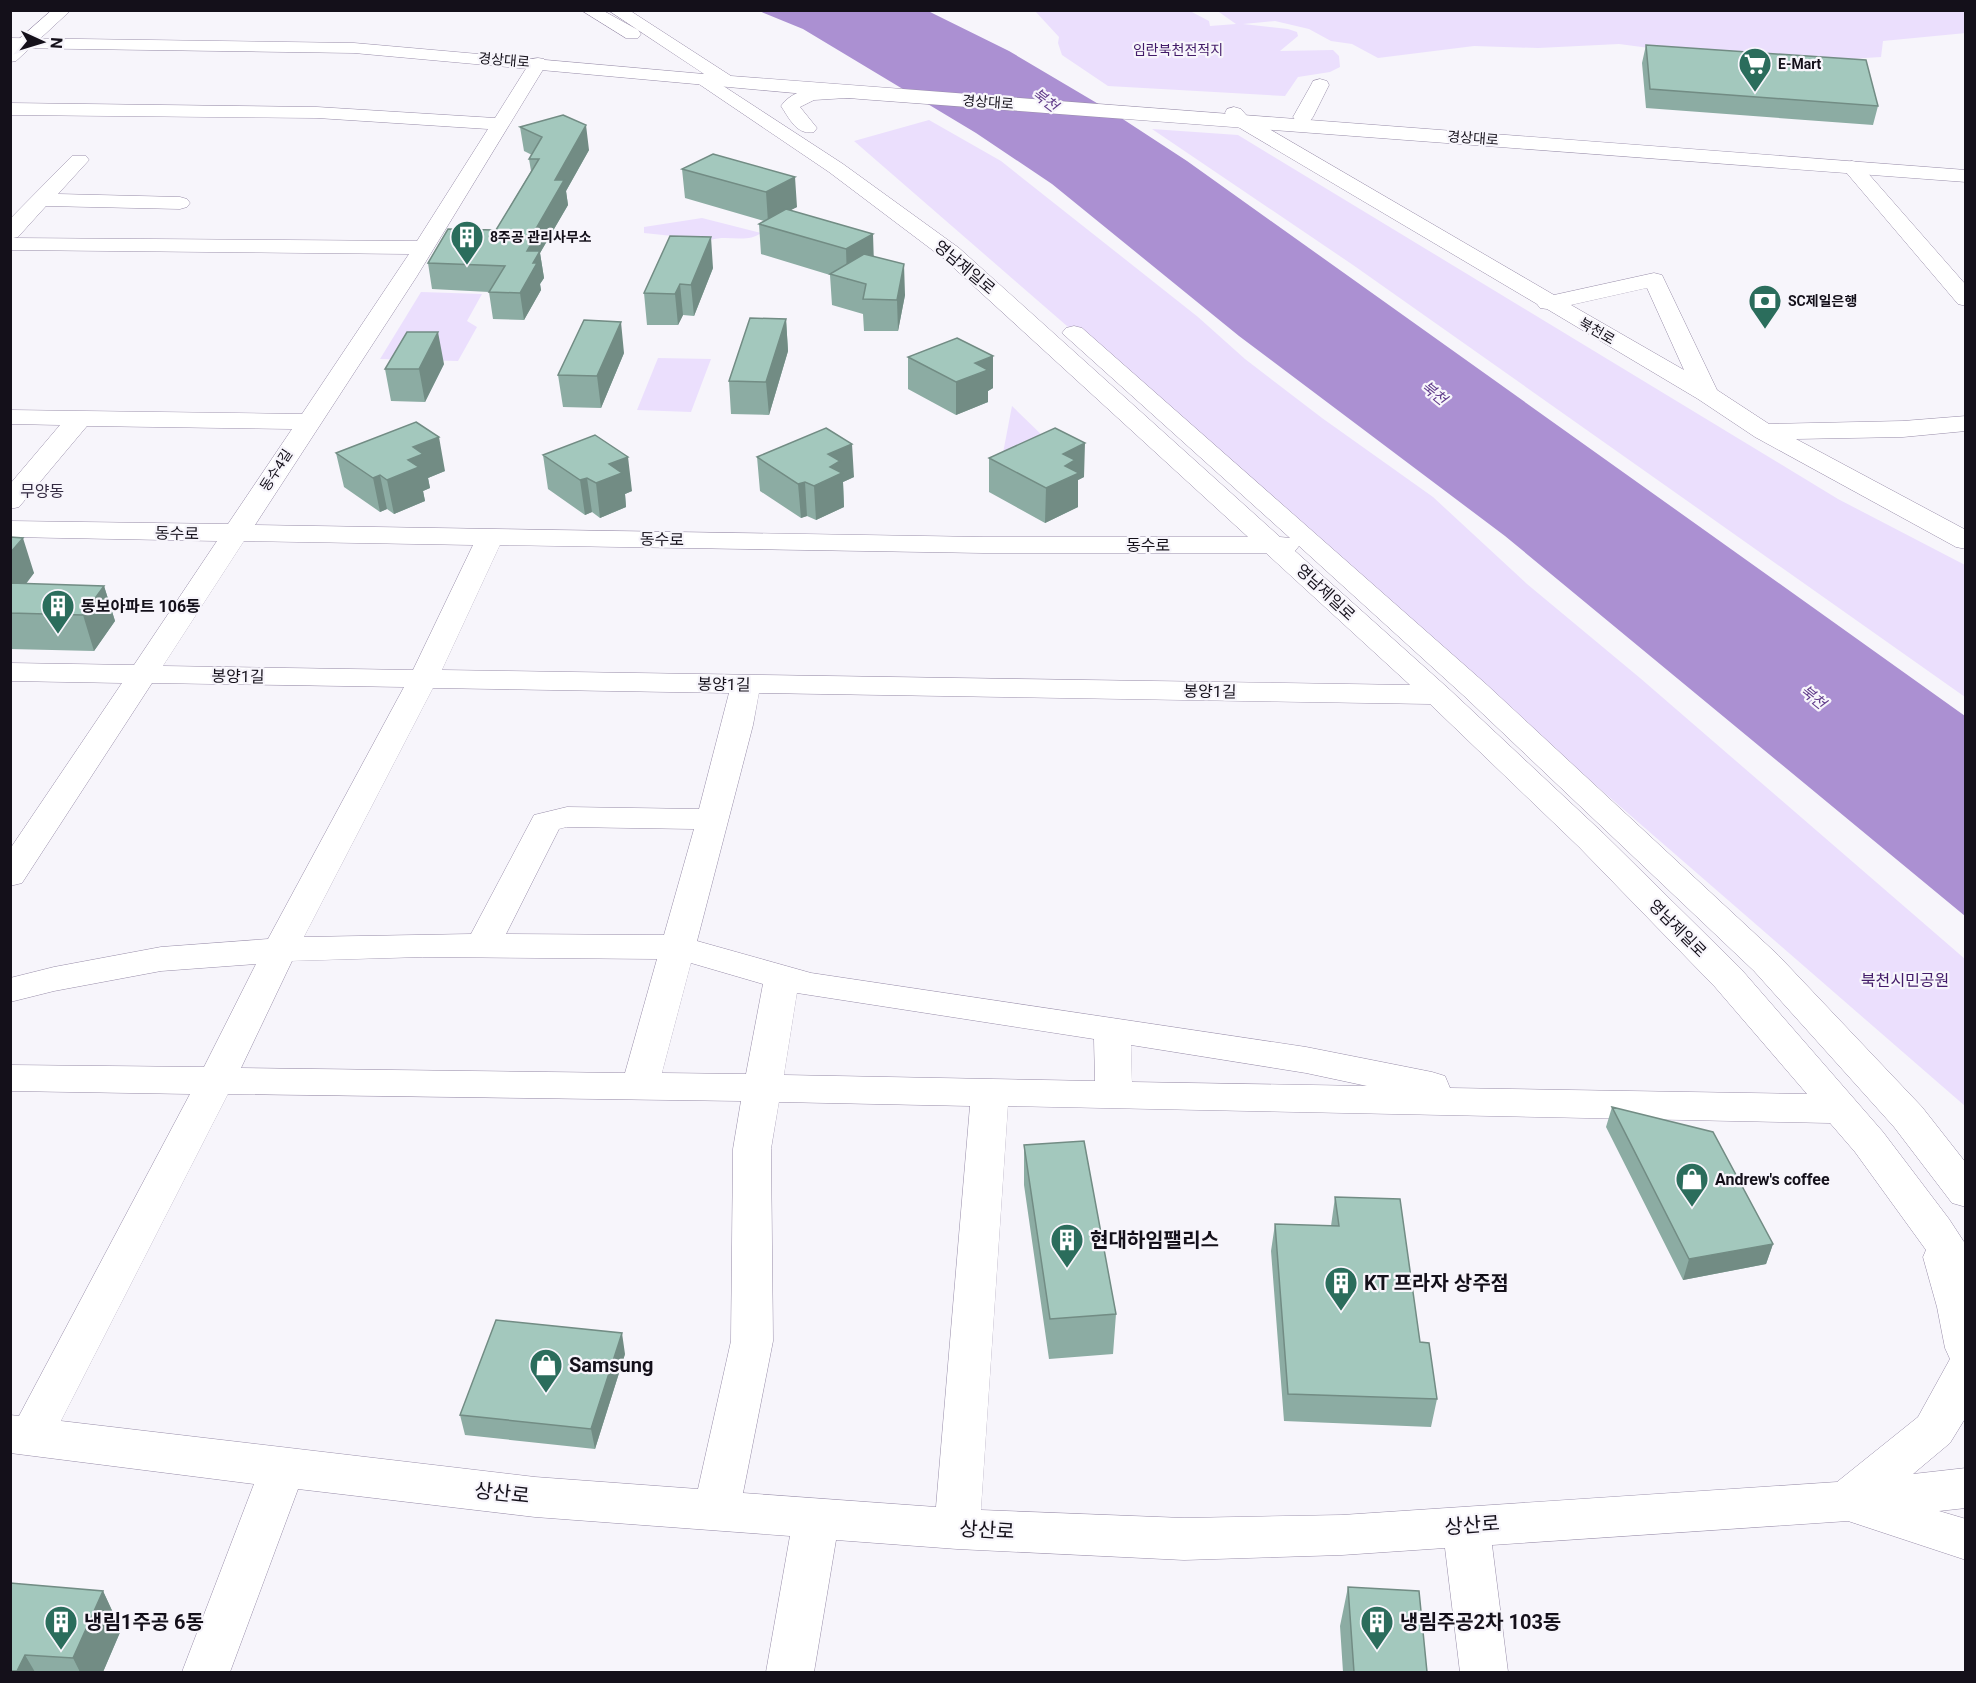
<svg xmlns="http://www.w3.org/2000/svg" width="1976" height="1683" font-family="Roboto,'Noto Sans KR',sans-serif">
	<rect width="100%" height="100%" fill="#f7f5fb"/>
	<path fill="#ebdffd" d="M1216,10H1965L1966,33L1883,41L1881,57L1771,64L1619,44L1538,48L1474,46L1378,58L1352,44L1331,41L1309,29L1275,21L1243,24L1288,29L1297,32L1298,36L1280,51L1333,50L1339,56L1340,67L1330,72L1298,77L1285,96L1108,86L1062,55L1058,43L1059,37L1035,11H1190L1209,21L1210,26L1236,24Z
		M929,120L1001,161L1198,317L1245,359L1322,418L1433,497L1527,584L1640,678L1965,959V1106L854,141Z
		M1152,129L1238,135L1838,499L1965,565V697L1353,265Z
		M702,218L761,233C746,244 727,234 711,240L644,233V227Z
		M421,292L482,294L467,321L477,327L458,361L380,359Z
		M658,358L711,359L691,412L637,410Z
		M1012,406L1045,438L1003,453Z"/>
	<path fill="#ab90d2" d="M759,11H928L1009,51L1112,112L1187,161L1965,716V916L1505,536L1239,336L1052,184L976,133L803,29Z"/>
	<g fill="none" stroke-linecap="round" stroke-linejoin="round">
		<g stroke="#988da9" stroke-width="1">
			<path id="minor" d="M52,10H71L16,61L10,62V47Z
				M538,58L544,59L547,63L417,276L255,525L983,537H1248L943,258L829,172L690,78L693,74H705L843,164L959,248L1280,537L1290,538L1062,333L1066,328L1074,326L1082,328L1486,684L1778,955L1922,1107L1966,1163V1207L1952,1203L1894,1127L1754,971L1464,696L1299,546L1295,551L1449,689L1603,833L1741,969L1883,1132L1949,1219L1966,1245V1417L1950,1443L1913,1474L1966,1468V1508L1939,1511L1966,1519V1560L1848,1521L1492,1545L1508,1672H1460L1445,1548L1342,1555L1184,1560L957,1549L836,1540L814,1672H766L790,1536L535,1517L298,1489L230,1672H182L254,1484L10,1453V1415L19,1416L190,1094L10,1091V1065L204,1067L256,964L161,971L54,991L10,1002V978L54,967L161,947L268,939L404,687L152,683L22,883L10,886V849L122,683L10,681V663L134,665L217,541L10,537V521L228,524L292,429L87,426L19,507L10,509V484L60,425L10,424V410L302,414L409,254L10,250V219L72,156H86L89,160L58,194L180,197L187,199L190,203L187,207L180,209L46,206L18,237L13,238L417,241L488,129L317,118L10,115V103L317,107L495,118L532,59ZM244,541L473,545L413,670L163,666ZM500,545L983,553H1266L1410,685L442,670ZM433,688L729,693L699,809L567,807L534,815L471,934L304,937ZM759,693L1430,704L1579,847L1715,987L1807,1094L1450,1088L1445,1076L1432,1072L1306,1047L811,973L697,941L753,725ZM567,827L694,829L664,935L506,934L559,829ZM423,957L657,959L625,1073L241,1068L292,961ZM691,963L763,984L746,1074L662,1073ZM797,993L1094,1039L1095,1081L784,1075ZM1131,1045L1306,1073L1367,1086L1132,1082ZM228,1094L741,1101L733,1149L731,1341L698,1489L535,1477L61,1421ZM779,1102L970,1106L936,1507L743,1493L773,1341L771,1149ZM1008,1106L1830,1123L1855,1152L1926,1250L1923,1257L1937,1307L1945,1348L1950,1359L1918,1417L1837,1482L1342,1515L1184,1518L981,1510Z
				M1320,79L1327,81L1329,85L1313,117L1310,121H1296L1293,117L1311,85L1313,81Z
				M856,87L863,89L865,93L863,97L814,100L800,107L817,128L814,132C797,136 789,118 781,106C797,83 832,88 856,87Z
				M1234,107L1241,109L1247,116L1554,295L1654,273L1662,275L1717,390L1769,424L1903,421L1966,416V431L1903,437L1796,439L1966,530V549L1956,547L1755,437L1698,399L1547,309L1540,308L1537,304L1233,124L1225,113L1227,109ZM1647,288L1684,370L1571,305Z
				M1852,161L1859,163L1966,285V306L1958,304L1845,171L1842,167L1845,163Z"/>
		</g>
		<g stroke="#988da9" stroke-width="1">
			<path id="major" d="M581,10H602L638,30L641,34L638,38H626Z
				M608,10H629L731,76L1966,170V182L860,99L354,53L10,48V38L354,43L704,74Z"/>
		</g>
		<use href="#minor" fill="#fff" fill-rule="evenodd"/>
		<use href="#major" fill="#fff" fill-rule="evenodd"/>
	</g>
	<path fill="#8caca3" d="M1646,45L1878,106L1873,125L1646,108L1642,63Z
		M520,127L589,150L566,191L568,205L540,253L544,278L540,284L541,290L524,320L493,319L489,292L432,289L428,263L496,230L531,171L529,159L532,155L524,151Z
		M713,154L797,207L790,210L874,256L905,295L898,331H864L863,314L832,305L830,275L761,254L759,224L764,221L685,198L682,169Z
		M713,268L694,316L683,315L678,325H647L644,293Z
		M786,319L788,351L769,415L731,414L729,381Z
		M624,353L601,408L563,407L558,375Z
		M993,356V388L988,391V402L956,415L908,389V357Z
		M444,364L425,402L391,401L385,369Z
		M336,453L445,471L428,478L430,488L423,491L425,501L394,514L387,509L380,512L344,487Z
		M543,455L632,491L625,494L626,507L600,518L592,512L585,515L548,489Z
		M757,457L854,477L843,482L844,507L816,520L807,516L801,518L760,491Z
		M989,458L1084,477L1078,480V507L1045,523L989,492Z
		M10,537L34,573L26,584L104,586L115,621L94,651L10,649Z
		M1612,1107L1773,1244L1766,1264L1683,1280L1606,1127Z
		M1024,1145L1116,1314L1113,1354L1049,1359L1024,1185Z
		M1335,1197L1420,1342L1437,1399L1431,1427L1284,1421L1271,1251L1275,1224L1331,1226Z
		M625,1354L595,1449L465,1435L460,1415Z
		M10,1583L103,1591L121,1630L103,1672H10Z
		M1348,1587L1427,1672H1343L1340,1626Z"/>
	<path fill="#728c84" d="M586,125L589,150L566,191L568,205L540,253L544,278L540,284L541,290L524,320L520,293L527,251L530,239L555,180Z
		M795,177L797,207L768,222L766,192Z
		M873,234L874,264L847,280L846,249Z
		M711,237L713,268L694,316L691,285Z
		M904,264L905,295L898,331L897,300Z
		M680,284L683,315L678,325L675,294Z
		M786,319L788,351L769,415L766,382Z
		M621,322L624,353L601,408L597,376Z
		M438,332L444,364L425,402L419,369Z
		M993,356V388L988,391V402L956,415V382L975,363Z
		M439,437L445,471L428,478L430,488L423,491L425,501L394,514L387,480L408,460L413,447Z
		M1085,443L1084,477L1078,480V507L1045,523L1046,488L1063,454Z
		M852,444L854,477L843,482L844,507L816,520L814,486L828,454Z
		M628,457L632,491L625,494L626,507L600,518L596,483L609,464Z
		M380,475L387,509L380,512L373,478Z
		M587,478L592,512L585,515L580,480Z
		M805,482L807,516L801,518L798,484Z
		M23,538L34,573L10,604V553Z
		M104,586L115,621L94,651L83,615Z
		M1773,1244L1766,1264L1683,1280L1689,1259Z
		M622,1333L625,1354L595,1449L591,1429Z
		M103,1591L121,1630L103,1672H80L73,1658Z
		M25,1655L35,1672H18L17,1671Z"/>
	<path fill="#a3c8bd" stroke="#728c84" stroke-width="1.5" d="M1646,45L1866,60L1878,106L1650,89Z
		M563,115L586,125L555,180H564L530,239H534L527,251H540L533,263H537L520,293L489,292L505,266L428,263L448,229L496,230L539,159H529L542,137L520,127Z
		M713,154L795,177L766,192L682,169Z
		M786,209L873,234L846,249L759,224Z
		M670,236L711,237L691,285L680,284L675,294L644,293Z
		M864,254L904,264L897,300L863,299L866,284L830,274Z
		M750,318L786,319L766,382L729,381Z
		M584,320L621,322L597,376L558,375Z
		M407,332H438L419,369H385Z
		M957,338L993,356L975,363L988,370L956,382L908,357Z
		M416,422L439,437L413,447L423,454L408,460L419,467L387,480L380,475L373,478L336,453Z
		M826,428L852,444L828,454L840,461L830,467L842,473L814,486L805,482L798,484L757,457Z
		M1055,428L1085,443L1063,454L1075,460L1065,466L1079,473L1046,488L989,458Z
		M595,435L628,457L609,464L622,473L596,483L587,478L580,480L543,455Z
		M10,537L23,538L10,553Z
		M10,583L104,586L83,615L10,613Z
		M1612,1107L1713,1132L1773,1244L1689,1259Z
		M1084,1141L1116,1314L1050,1319L1024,1145Z
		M1335,1197L1400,1199L1420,1342L1429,1343L1437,1399L1288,1394L1275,1224L1339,1226Z
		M496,1320L622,1333L591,1429L460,1415Z
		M10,1583L103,1591L73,1658L25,1655L17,1671H10Z
		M1348,1587L1419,1591L1427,1672H1354Z"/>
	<defs>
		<g id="supermarket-pin" transform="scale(1.725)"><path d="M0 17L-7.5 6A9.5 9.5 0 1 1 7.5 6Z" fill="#2b6d5c" stroke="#f7f5fb"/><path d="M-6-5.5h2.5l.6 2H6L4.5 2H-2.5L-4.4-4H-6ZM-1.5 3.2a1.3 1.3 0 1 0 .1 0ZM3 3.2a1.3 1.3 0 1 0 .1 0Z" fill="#fff"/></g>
		<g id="building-pin" transform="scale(1.725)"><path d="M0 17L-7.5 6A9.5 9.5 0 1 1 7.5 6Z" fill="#2b6d5c" stroke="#f7f5fb"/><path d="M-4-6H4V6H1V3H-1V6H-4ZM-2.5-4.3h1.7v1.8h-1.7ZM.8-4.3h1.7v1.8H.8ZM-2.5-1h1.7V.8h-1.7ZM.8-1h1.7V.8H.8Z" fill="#fff"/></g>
		<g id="bank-pin" transform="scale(1.725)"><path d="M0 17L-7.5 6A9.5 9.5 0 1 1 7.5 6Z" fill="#2b6d5c" stroke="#f7f5fb"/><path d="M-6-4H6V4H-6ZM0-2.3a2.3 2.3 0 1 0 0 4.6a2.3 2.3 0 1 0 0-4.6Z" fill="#fff"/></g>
		<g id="shop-pin" transform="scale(1.725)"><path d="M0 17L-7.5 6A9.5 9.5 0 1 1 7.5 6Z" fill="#2b6d5c" stroke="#f7f5fb"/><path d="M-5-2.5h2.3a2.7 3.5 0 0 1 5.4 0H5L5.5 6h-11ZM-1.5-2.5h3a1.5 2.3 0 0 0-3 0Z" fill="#fff"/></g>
	</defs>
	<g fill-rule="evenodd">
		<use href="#supermarket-pin" x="1755" y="64"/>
		<use href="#building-pin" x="467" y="237"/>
		<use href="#bank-pin" x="1765" y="301"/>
		<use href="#building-pin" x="58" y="606"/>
		<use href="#shop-pin" x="1692" y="1179"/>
		<use href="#building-pin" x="1067" y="1240"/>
		<use href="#building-pin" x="1341" y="1283"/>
		<use href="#shop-pin" x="546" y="1365"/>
		<use href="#building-pin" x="61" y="1622"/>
		<use href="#building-pin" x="1377" y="1622"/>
	</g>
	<g text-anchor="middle" stroke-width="4.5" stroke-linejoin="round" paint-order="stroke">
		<g font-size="14" fill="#421a68" stroke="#f7f5fb">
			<text x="1178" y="55">임란북천전적지</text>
		</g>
		<g font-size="14" fill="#14101a" stroke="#f7f5fb">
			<text transform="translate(504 60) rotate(5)" y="5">경상대로</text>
			<text transform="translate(988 102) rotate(4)" y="5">경상대로</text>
			<text transform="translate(1473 138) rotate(4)" y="5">경상대로</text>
			<text transform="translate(1597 331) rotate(30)" y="5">북천로</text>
			<text transform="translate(276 470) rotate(-57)" y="5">동수4길</text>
		</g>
		<g font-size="14" font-weight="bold" fill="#14101a" stroke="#f7f5fb" text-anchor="start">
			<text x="1778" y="69">E-Mart</text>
			<text x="490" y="242">8주공 관리사무소</text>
			<text x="1788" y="306">SC제일은행</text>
		</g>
		<g font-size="15" font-style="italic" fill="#613c8b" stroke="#f7f5fb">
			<text transform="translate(1045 100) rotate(37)" y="5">북천</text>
			<text transform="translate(1434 393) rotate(39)" y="5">북천</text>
			<text transform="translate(1813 697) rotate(39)" y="5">북천</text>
		</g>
		<g font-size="16" fill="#14101a" stroke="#f7f5fb">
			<text transform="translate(965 267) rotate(40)" y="6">영남제일로</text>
			<text transform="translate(177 533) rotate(1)" y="6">동수로</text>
			<text transform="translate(662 539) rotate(1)" y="6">동수로</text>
			<text x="1148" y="551">동수로</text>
			<text transform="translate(1326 592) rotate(43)" y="6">영남제일로</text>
			<text transform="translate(238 676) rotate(1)" y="6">봉양1길</text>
			<text transform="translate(724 684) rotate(1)" y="6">봉양1길</text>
			<text transform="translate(1210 691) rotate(1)" y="6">봉양1길</text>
			<text transform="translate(1678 928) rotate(45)" y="6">영남제일로</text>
		</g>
		<g font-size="16" fill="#332a41" stroke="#f7f5fb">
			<text x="42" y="497">무양동</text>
		</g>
		<g font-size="16" font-weight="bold" fill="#14101a" stroke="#f7f5fb" text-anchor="start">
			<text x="81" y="612">동보아파트 106동</text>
			<text x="1715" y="1185">Andrew's coffee</text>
		</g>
		<g font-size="16" fill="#421a68" stroke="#f7f5fb">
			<text x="1905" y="986">북천시민공원</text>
		</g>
		<g font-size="20" font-weight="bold" fill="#14101a" stroke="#f7f5fb" text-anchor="start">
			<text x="1090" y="1247">현대하임팰리스</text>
			<text x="1364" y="1290">KT 프라자 상주점</text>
			<text x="569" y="1372">Samsung</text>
			<text x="84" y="1629">냉림1주공 6동</text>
			<text x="1400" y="1629">냉림주공2차 103동</text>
		</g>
		<g font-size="20" fill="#14101a" stroke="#f7f5fb">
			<text transform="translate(502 1493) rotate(6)" y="7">상산로</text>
			<text transform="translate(1472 1525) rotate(-4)" y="7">상산로</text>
			<text transform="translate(987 1530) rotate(3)" y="7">상산로</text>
		</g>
	</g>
	<rect width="1976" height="1683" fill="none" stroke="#14101a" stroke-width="24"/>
	<g transform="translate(42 42) rotate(94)" stroke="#f7f5fb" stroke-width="4.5" paint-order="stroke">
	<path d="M0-4.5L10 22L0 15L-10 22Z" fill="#14101a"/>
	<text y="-9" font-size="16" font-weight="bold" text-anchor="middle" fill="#14101a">N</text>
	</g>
</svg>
